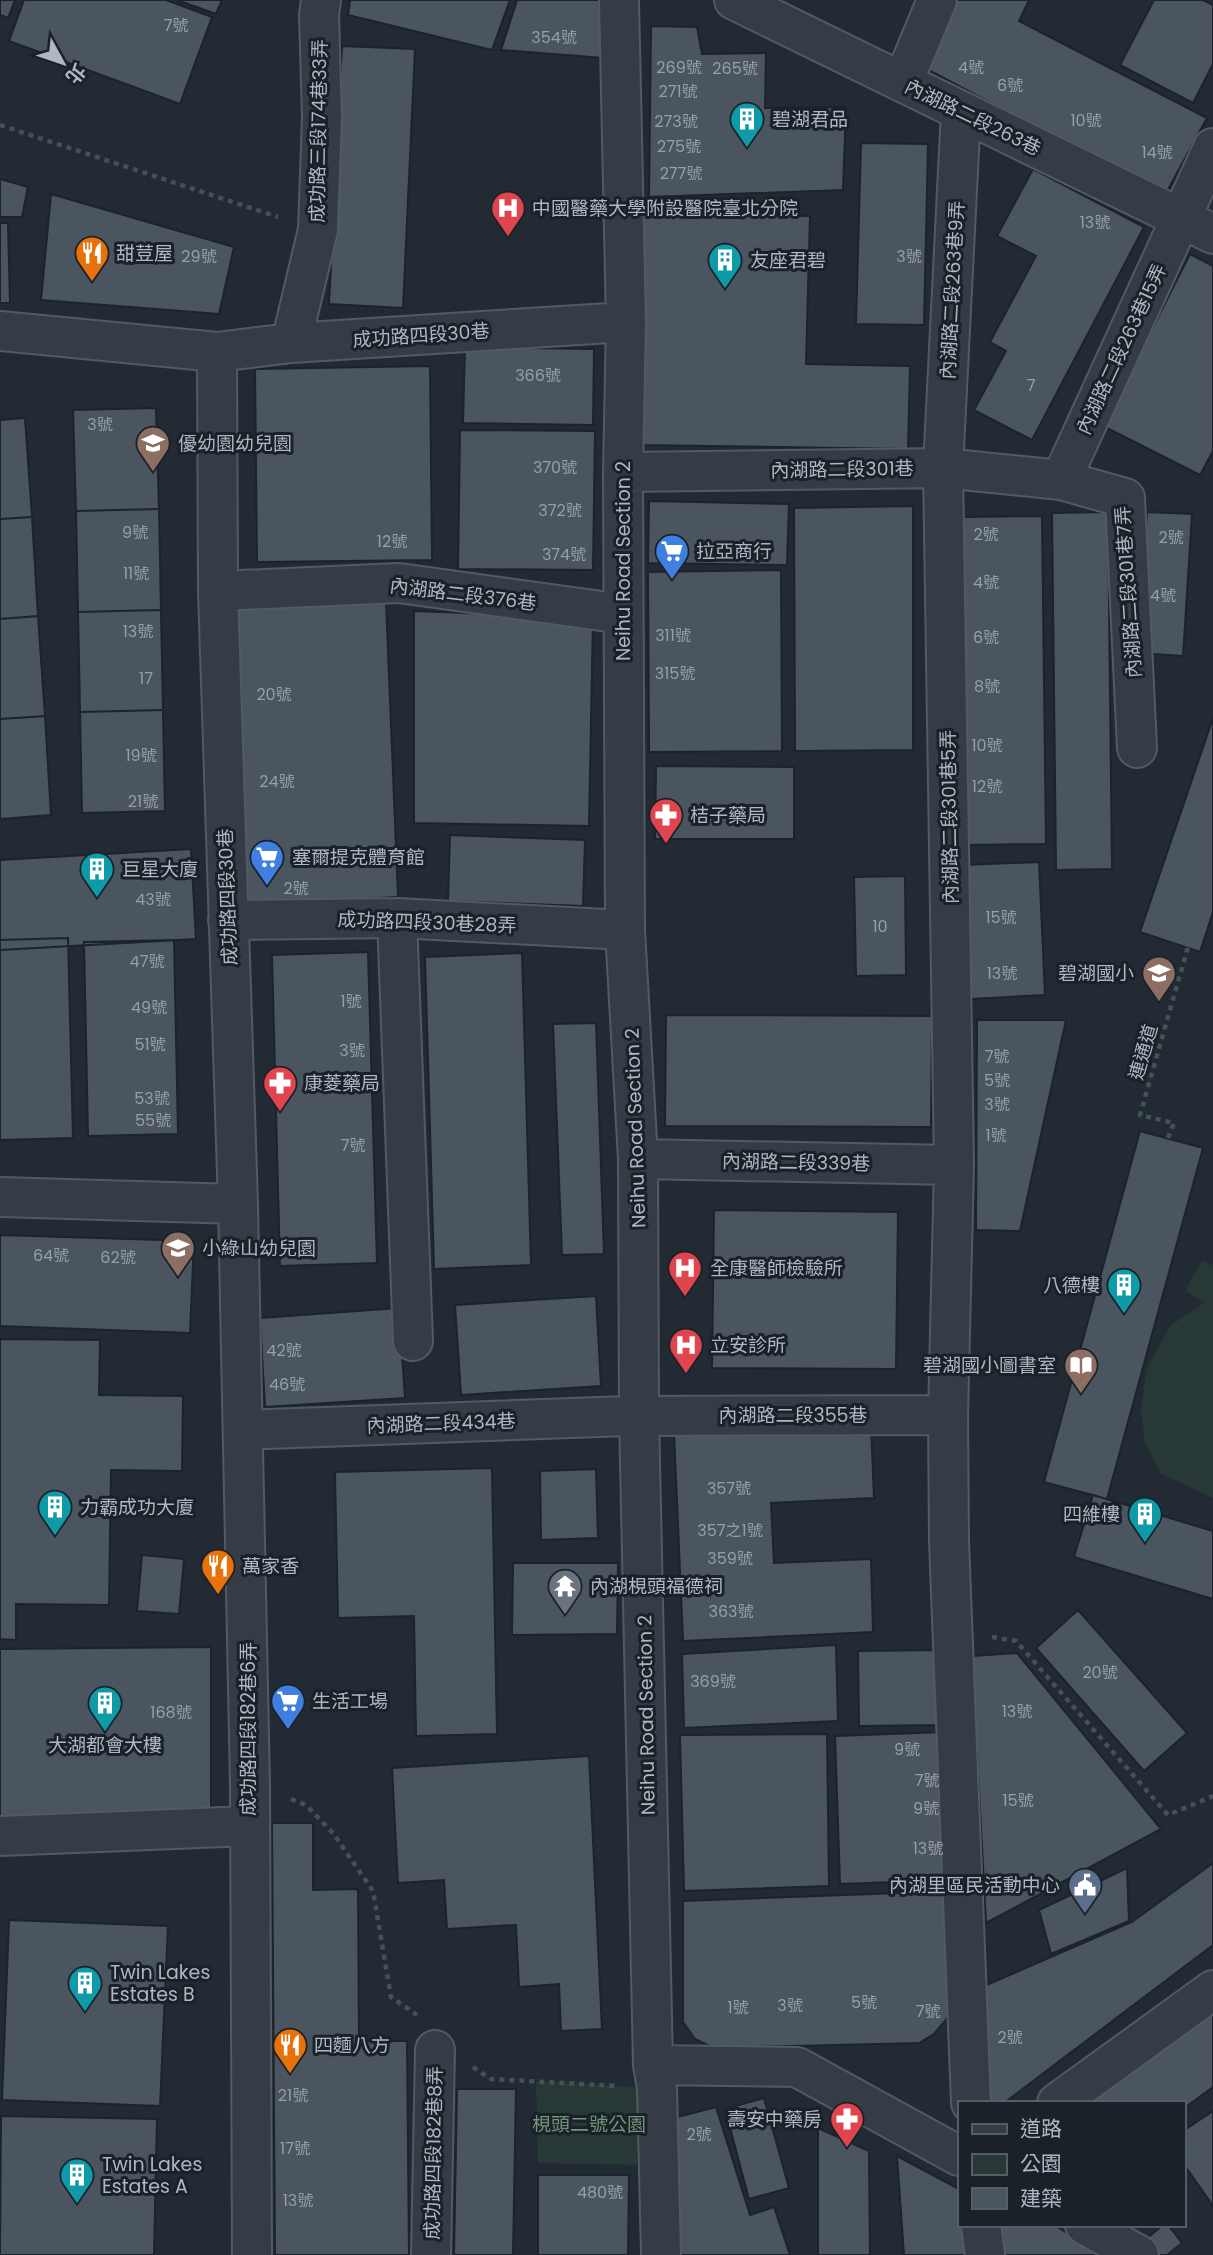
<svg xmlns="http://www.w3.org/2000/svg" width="1213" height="2255" font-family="Poppins,'Noto Sans TC',sans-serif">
	<rect width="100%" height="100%" fill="#222a34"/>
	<path fill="#273837" d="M1202,1260L1213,1265V1498L1160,1473L1145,1443L1141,1410L1147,1368L1170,1326L1205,1302L1185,1291Z
		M536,2081L637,2087V2165L538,2163Z"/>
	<path fill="#4a5560" stroke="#1c232b" stroke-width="2" d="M0,0H15L8,18L0,15Z
		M24,0H166L212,17L180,104L9,41Z
		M177,0H222L216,14Z
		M350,0H510L492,50L348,15Z
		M517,0H607L604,58L501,50Z
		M951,0H1029L1019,21L1207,118L1165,195L921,66Z
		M1154,0H1203L1213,5V64L1193,103L1120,65Z
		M651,26L697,27L702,54L766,53L765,108L846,107L843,190L649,197Z
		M342,46L415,49L403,308L329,304Z
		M861,143L928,144L924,325L856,324Z
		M1033,169L1144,227L1032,440L974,410L1006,351L990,342L1036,256L997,236Z
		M0,179L28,187L22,217H0Z
		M51,194L234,247L219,314L41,300Z
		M643,213L810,216L806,364L910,366L908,449L638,445Z
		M0,223H8L10,303H0Z
		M1190,254L1213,266V451L1200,475L1103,426Z
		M465,347L594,349L593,425L463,423Z
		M430,366L432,560L257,562L255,369Z
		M156,408L159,509L76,511L73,410Z
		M25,418L32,517L0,519V420Z
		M460,430L595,431L593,570L458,569Z
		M649,501L789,504L787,565L648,563Z
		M913,506V750L795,751L794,508Z
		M159,509L161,610L78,612L76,511Z
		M1108,512L1112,869L1056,870L1052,513Z
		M1147,512L1192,514L1183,656L1138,653Z
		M1042,516L1046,844L965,845L962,517Z
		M32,517L38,616L0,619V519Z
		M781,570L782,751L649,752L648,572Z
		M386,601L398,897L245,905L235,604Z
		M161,610L163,710L80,712L78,612Z
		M414,611L593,618L589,826L414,823Z
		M38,616L45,716L0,719V619Z
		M163,710L165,811L82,813L80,712Z
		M45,716L51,815L0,819V719Z
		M1213,718V912L1200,952L1140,932Z
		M656,766L794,767V839H655Z
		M450,835L585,840L583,906L448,901Z
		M191,849L196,939L0,950V860Z
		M1039,862L1045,995L970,999L963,865Z
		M905,876L906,975L856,976L854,877Z
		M68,938L73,1138L0,1140V940Z
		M174,940L178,1134L88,1136L84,942Z
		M368,952L377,1263L280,1266L272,955Z
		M522,953L531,1265L434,1269L425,957Z
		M666,1015L932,1016L931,1127L665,1126Z
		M977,1020H1066L1020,1231L976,1230Z
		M596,1023L604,1254L562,1255L553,1024Z
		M1140,1131L1203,1148L1107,1499L1044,1482Z
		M714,1210L898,1212L896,1369L712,1368Z
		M0,1235L194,1241L190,1333L0,1326Z
		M596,1296L601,1386L461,1395L455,1305Z
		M399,1308L405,1398L265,1407L260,1318Z
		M0,1339L100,1340L99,1395L183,1396L182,1471L111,1470L109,1605L16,1604V1640L0,1639Z
		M871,1425L874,1498L771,1503L774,1563L871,1559L873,1632L683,1641L674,1432Z
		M492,1468L497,1734L416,1736L414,1616L338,1618L335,1472Z
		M596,1469L598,1538L541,1540L540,1471Z
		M1093,1495L1213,1531V1599L1074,1557Z
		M142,1555L184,1559L179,1614L137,1611Z
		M513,1563H618L617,1634L512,1635Z
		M1078,1610L1187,1733L1144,1771L1036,1648Z
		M836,1645L838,1721L684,1728L682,1654Z
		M211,1647V1818L0,1820V1649Z
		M941,1650L942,1725L859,1726L858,1651Z
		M1017,1653L1161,1829L986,1923L972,1656Z
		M945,1732L950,1880L840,1884L835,1736Z
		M827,1734L829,1886L684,1891L680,1735Z
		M589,1756L602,2029L561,2031L559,1984L519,1987L516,1925L447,1929L444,1880L398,1883L392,1768Z
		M272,1823H313V1890L358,1889L359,2041H407L409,2255H275Z
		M1213,1863V1945L1004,2103H985L982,1987L1132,1922Z
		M1127,1868L1129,1921L1051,1954L1039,1910Z
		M957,1891L961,2002L934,2034L919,2043L714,2048L695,2039L683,2022V1901Z
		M9,1920L168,1926L160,2106L2,2100Z
		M1213,2006V2087L1183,2109V2103H1079Z
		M457,2089H516L513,2255H454Z
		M764,2098L789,2188L749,2199L725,2109Z
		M716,2107L750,2215L774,2207L790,2255H680L670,2119Z
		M1213,2111V2206L1183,2163V2131Z
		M1,2116L157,2119L154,2255H0Z
		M818,2128L869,2151L870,2255H818Z
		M897,2156L959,2189V2225H968L970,2255H904Z
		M538,2175H629L628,2255H538Z
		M991,2225H1054L1103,2255H994Z
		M1163,2225H1168L1182,2243L1167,2255H1157L1145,2240Z"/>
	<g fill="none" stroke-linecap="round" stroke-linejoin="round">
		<g stroke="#525a63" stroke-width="42">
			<path id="minor" d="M619,0L626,322L623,472L625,930L638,1159L639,1415L653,2065L657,2088L661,2255
				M734,0L1213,234
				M903,82L937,0
				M961,111L943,468L954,1165L948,1415L949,1542L971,2103
				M0,331L217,352L291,343L626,322
				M291,343L318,230L322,117L319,15L321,0
				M217,352L218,591L238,1204L250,1785L252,2255
				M623,472L943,468L1061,480L1125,498L1137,748
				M1061,480L1213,148
				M218,591L399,583L623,614
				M397,918L413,1341
				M228,920L397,918L625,930
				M638,1159L954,1165
				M0,1197L238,1204
				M243,1430L627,1416L948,1415
				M0,1836L249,1826
				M653,2065L797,2067L959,2156
				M1057,2103L1213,1990
				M981,2225L985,2255
				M1085,2225L1139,2255
				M431,2255L435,2050"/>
		</g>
		<path stroke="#435355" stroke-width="4.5" stroke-dasharray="5 5" stroke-linecap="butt" d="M0,125L278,217
			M1168,1138L1174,1123L1140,1115L1188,947
			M992,1637L1016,1641L1168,1815L1213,1796
			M291,1799L306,1805L333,1833L373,1891L391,1997L417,2015
			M473,2067L491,2079L618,2086"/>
		<use href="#minor" stroke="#353c45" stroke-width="38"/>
	</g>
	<defs>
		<g id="building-pin" transform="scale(1.75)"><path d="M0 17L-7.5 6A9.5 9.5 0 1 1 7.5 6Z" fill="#0f9aa8" stroke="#1b2129"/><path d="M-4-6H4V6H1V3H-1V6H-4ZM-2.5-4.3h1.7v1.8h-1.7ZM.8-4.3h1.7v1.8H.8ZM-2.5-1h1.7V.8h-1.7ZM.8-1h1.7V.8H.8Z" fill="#fff"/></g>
		<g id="hospital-pin" transform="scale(1.75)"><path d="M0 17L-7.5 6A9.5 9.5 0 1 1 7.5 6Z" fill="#e0444e" stroke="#1b2129"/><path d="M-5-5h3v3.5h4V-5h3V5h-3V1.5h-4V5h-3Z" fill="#fff"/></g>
		<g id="restaurant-pin" transform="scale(1.75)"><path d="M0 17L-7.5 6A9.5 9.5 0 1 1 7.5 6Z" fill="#e8710a" stroke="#1b2129"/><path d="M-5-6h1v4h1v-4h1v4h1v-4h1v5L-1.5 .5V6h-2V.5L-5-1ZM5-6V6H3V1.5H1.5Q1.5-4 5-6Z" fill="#fff"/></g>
		<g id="school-pin" transform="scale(1.75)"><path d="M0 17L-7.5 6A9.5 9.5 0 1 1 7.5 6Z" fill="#8d6e63" stroke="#1b2129"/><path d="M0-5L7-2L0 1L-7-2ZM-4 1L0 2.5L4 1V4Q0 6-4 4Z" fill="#fff"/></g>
		<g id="supermarket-pin" transform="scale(1.75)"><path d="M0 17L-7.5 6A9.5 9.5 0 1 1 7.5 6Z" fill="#3f7fe0" stroke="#1b2129"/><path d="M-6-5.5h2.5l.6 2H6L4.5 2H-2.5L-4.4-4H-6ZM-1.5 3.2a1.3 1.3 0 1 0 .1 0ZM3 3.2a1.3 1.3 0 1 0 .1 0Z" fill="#fff"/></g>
		<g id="pharmacy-pin" transform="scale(1.75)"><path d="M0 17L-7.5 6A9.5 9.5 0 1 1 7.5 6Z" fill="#e0444e" stroke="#1b2129"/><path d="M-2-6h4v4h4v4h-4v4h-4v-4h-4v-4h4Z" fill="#fff"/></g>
		<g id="library-pin" transform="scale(1.75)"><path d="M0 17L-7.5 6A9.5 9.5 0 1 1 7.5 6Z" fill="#8d6e63" stroke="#1b2129"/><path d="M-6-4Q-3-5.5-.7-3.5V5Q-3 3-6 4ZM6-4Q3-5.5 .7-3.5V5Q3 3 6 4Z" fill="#fff"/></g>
		<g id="temple-pin" transform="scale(1.75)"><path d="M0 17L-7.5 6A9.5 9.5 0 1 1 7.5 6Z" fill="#6b7280" stroke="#1b2129"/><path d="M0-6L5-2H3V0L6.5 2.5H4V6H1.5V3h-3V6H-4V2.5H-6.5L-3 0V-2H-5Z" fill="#fff"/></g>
		<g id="civic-pin" transform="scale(1.75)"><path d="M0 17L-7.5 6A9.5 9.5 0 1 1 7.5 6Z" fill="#5c6f8a" stroke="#1b2129"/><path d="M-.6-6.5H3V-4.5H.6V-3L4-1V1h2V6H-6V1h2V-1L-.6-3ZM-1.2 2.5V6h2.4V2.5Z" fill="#fff"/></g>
	</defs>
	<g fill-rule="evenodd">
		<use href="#building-pin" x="747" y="119"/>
		<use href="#hospital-pin" x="508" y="208"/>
		<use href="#restaurant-pin" x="92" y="253"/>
		<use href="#building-pin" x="725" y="260"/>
		<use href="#school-pin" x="153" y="443"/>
		<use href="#supermarket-pin" x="672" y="551"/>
		<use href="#pharmacy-pin" x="666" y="815"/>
		<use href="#supermarket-pin" x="267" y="857"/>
		<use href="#building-pin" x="97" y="869"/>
		<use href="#school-pin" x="1159" y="973"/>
		<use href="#pharmacy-pin" x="280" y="1083"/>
		<use href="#school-pin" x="178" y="1248"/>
		<use href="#hospital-pin" x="685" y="1268"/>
		<use href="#building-pin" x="1124" y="1285"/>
		<use href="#hospital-pin" x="686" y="1345"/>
		<use href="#library-pin" x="1081" y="1365"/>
		<use href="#building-pin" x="55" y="1507"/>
		<use href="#building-pin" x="1145" y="1514"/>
		<use href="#restaurant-pin" x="218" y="1566"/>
		<use href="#temple-pin" x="565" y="1586"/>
		<use href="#supermarket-pin" x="288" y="1701"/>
		<use href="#building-pin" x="105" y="1703"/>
		<use href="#civic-pin" x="1085" y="1885"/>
		<use href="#building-pin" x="85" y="1983"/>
		<use href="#restaurant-pin" x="290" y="2045"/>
		<use href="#pharmacy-pin" x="847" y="2119"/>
		<use href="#building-pin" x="77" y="2175"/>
	</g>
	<g text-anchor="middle" stroke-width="6" stroke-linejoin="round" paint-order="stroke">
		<g font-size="16" fill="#969eaa">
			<text x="176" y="31">7號</text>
			<text x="554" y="43">354號</text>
			<text x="679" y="73">269號</text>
			<text x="971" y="73">4號</text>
			<text x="735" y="74">265號</text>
			<text x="1010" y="91">6號</text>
			<text x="678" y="97">271號</text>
			<text x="1086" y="126">10號</text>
			<text x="676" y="127">273號</text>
			<text x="679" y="152">275號</text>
			<text x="1157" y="158">14號</text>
			<text x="681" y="179">277號</text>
			<text x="1095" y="228">13號</text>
			<text x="199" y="262">29號</text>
			<text x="909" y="262">3號</text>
			<text x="538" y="381">366號</text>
			<text x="1031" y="391">7</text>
			<text x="100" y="430">3號</text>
			<text x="555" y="473">370號</text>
			<text x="560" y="516">372號</text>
			<text x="135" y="538">9號</text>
			<text x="986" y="540">2號</text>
			<text x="1171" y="543">2號</text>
			<text x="392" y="547">12號</text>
			<text x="564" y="560">374號</text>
			<text x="136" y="579">11號</text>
			<text x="986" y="588">4號</text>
			<text x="1163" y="601">4號</text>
			<text x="138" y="637">13號</text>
			<text x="673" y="641">311號</text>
			<text x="986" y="643">6號</text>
			<text x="675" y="679">315號</text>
			<text x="146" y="684">17</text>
			<text x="987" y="692">8號</text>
			<text x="274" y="700">20號</text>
			<text x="987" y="751">10號</text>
			<text x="141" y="761">19號</text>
			<text x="277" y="787">24號</text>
			<text x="987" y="792">12號</text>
			<text x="143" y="807">21號</text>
			<text x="296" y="894">2號</text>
			<text x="153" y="905">43號</text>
			<text x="1001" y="923">15號</text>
			<text x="880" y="932">10</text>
			<text x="147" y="967">47號</text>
			<text x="1002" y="979">13號</text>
			<text x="351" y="1007">1號</text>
			<text x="149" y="1013">49號</text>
			<text x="150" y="1050">51號</text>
			<text x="352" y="1056">3號</text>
			<text x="997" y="1062">7號</text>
			<text x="997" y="1086">5號</text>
			<text x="152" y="1104">53號</text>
			<text x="997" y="1110">3號</text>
			<text x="153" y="1126">55號</text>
			<text x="996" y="1141">1號</text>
			<text x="353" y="1151">7號</text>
			<text x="51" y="1261">64號</text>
			<text x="118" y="1263">62號</text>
			<text x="284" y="1356">42號</text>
			<text x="287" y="1390">46號</text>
			<text x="729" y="1494">357號</text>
			<text x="730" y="1536">357之1號</text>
			<text x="730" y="1564">359號</text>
			<text x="731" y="1617">363號</text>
			<text x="1100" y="1678">20號</text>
			<text x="713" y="1687">369號</text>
			<text x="1017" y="1717">13號</text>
			<text x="171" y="1718">168號</text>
			<text x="907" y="1755">9號</text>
			<text x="927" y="1786">7號</text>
			<text x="1018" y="1806">15號</text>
			<text x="926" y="1814">9號</text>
			<text x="928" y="1854">13號</text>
			<text x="864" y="2008">5號</text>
			<text x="790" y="2011">3號</text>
			<text x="738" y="2013">1號</text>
			<text x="928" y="2017">7號</text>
			<text x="1010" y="2043">2號</text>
			<text x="293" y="2101">21號</text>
			<text x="699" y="2140">2號</text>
			<text x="295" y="2154">17號</text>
			<text x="600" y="2198">480號</text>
			<text x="298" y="2206">13號</text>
		</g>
		<g font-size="19" fill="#afb7c2" stroke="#1b2129">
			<text transform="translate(973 117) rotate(26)" y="7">內湖路二段263巷</text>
			<text transform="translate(318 131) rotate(-89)" y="7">成功路三段174巷33弄</text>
			<text transform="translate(952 290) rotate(-87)" y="7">內湖路二段263巷9弄</text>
			<text transform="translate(421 335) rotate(-4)" y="7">成功路四段30巷</text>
			<text transform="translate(1121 349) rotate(-65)" y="7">內湖路二段263巷15弄</text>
			<text transform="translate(842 469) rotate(-1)" y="7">內湖路二段301巷</text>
			<text transform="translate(623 561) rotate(-90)" y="7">Neihu Road Section 2</text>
			<text transform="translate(1128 592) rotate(-94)" y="7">內湖路二段301巷7弄</text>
			<text transform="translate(463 594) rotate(7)" y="7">內湖路二段376巷</text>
			<text transform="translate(949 817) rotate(-91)" y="7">內湖路二段301巷5弄</text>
			<text transform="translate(227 897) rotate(-92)" y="7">成功路四段30巷</text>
			<text transform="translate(427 922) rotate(2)" y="7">成功路四段30巷28弄</text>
			<text transform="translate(1143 1052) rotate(-74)" y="7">連通道</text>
			<text transform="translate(635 1128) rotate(-92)" y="7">Neihu Road Section 2</text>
			<text transform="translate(796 1162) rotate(1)" y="7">內湖路二段339巷</text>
			<text x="793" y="1422">內湖路二段355巷</text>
			<text transform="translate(441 1423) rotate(-2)" y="7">內湖路二段434巷</text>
			<text transform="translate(646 1715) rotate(-91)" y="7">Neihu Road Section 2</text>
			<text transform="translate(248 1729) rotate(-90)" y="7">成功路四段182巷6弄</text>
			<text transform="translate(433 2153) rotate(-89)" y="7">成功路四段182巷8弄</text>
		</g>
		<g font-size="19" fill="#afb7c2" stroke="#1b2129" text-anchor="start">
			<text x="772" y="126">碧湖君品</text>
			<text x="532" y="215">中國醫藥大學附設醫院臺北分院</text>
			<text x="116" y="260">甜荳屋</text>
			<text x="750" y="267">友座君碧</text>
			<text x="178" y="450">優幼園幼兒園</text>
			<text x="696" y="558">拉亞商行</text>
			<text x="690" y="822">桔子藥局</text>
			<text x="292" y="864">塞爾提克體育館</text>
			<text x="122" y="876">巨星大廈</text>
			<text x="1134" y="980" text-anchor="end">碧湖國小</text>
			<text x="304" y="1090">康菱藥局</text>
			<text x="202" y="1255">小綠山幼兒園</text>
			<text x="710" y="1275">全康醫師檢驗所</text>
			<text x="1100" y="1292" text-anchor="end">八德樓</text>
			<text x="710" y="1352">立安診所</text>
			<text x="1056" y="1372" text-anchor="end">碧湖國小圖書室</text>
			<text x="80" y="1514">力霸成功大廈</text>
			<text x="1120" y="1521" text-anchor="end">四維樓</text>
			<text x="242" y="1573">萬家香</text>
			<text x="590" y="1593">內湖梘頭福德祠</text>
			<text x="312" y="1708">生活工場</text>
			<text x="105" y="1752" text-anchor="middle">大湖都會大樓</text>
			<text x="1060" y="1892" text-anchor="end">內湖里區民活動中心</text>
			<text x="110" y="1979">Twin Lakes<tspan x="110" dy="22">Estates B</tspan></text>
			<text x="314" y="2052">四麵八方</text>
			<text x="822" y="2126" text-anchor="end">壽安中藥房</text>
			<text x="102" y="2171">Twin Lakes<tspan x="102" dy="22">Estates A</tspan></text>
		</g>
		<g font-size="19" fill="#719578" stroke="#1b2129">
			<text x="589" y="2131">梘頭二號公園</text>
		</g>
	</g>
	<rect x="958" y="2101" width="228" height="126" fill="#1b2129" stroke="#565d66" stroke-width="2"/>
	<rect x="972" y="2124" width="35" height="10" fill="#353c45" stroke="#565d66" stroke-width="2"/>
	<text x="1020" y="2136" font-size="21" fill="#afb7c2">道路</text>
	<rect x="972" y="2154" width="35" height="21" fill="#273837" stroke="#565d66" stroke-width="2"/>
	<text x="1020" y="2171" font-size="21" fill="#afb7c2">公園</text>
	<rect x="972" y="2188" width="35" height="21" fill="#4a5560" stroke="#565d66" stroke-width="2"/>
	<text x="1020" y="2206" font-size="21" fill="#afb7c2">建築</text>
	<g transform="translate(63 63) rotate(130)" stroke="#1b2129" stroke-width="5" paint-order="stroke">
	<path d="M0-5L12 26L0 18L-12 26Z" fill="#afb7c2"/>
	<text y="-10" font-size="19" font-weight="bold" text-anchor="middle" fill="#afb7c2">北</text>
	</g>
</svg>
